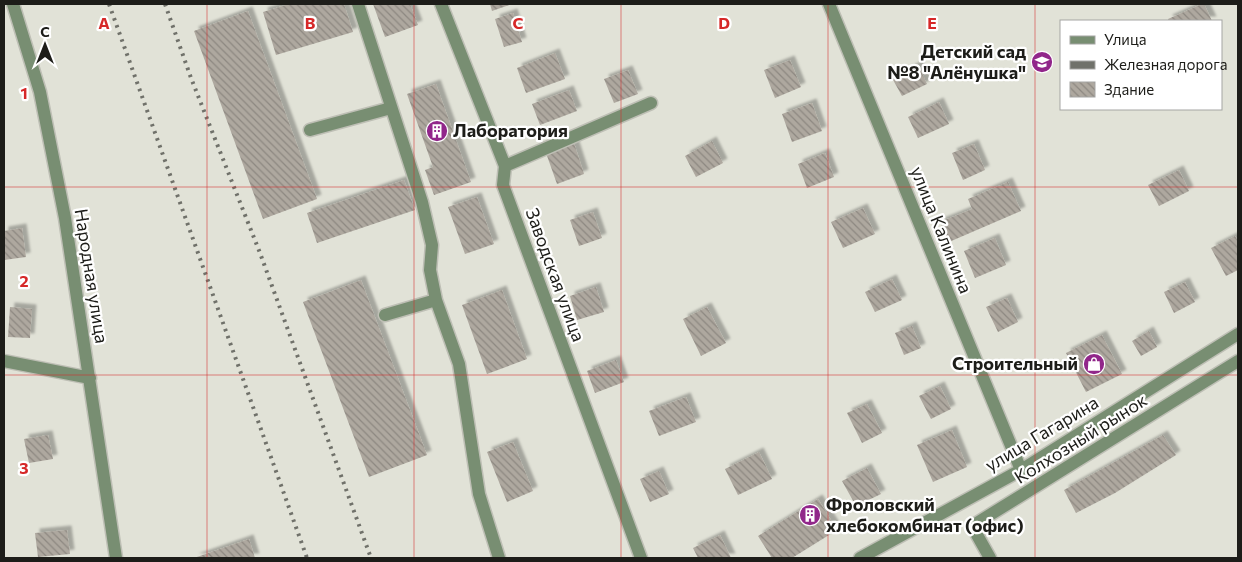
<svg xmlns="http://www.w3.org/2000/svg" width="1242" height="562" font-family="Commissioner,sans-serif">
	<defs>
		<pattern id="building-back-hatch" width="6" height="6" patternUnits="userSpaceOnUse" patternTransform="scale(1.25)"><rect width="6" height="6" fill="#aea89f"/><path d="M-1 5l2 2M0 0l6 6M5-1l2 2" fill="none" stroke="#8d8881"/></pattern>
		<filter id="shadow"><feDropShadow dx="4.5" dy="-4.5" stdDeviation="1" flood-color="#0004"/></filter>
	</defs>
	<rect width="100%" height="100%" fill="#e1e2d7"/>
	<path fill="url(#building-back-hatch)" filter="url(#shadow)" d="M289,4H344L353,32L276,55L263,12Z
		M373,4H410L418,25L385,37Z
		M490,4H512L492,11Z
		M1202,4H1204L1212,21H1169L1168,19Z
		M248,11L317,199L263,219L194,31Z
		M513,13L522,42L504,47L495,19Z
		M555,53L565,79L526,93L517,68Z
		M790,60L801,87L775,98L764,70Z
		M918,65L927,84L902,96L892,78Z
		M628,70L638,94L614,103L604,79Z
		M436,84L471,182L434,195L425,170L433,167L407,94Z
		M569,90L577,111L540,125L532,104Z
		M939,102L949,124L918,138L908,117Z
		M812,103L822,131L792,142L782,114Z
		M712,141L723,163L696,177L685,156Z
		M574,143L584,174L557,184L546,153Z
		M974,144L985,170L963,180L952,153Z
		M825,153L834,177L807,188L798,164Z
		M1179,170L1189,191L1159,206L1148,185Z
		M404,180L415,210L317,243L307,213Z
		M1008,182L1021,211L949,242L940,222L972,209L968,199Z
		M477,197L494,244L465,254L448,207Z
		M863,208L875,234L843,248L831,222Z
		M593,212L602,238L579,246L570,220Z
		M22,228L26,257L4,260V231Z
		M1235,236L1238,241V270L1226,276L1211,248Z
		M995,238L1006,265L975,278L964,251Z
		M892,279L902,300L875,312L865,292Z
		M361,280L427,455L369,477L303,302Z
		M1185,282L1195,302L1174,313L1164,292Z
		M596,287L604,312L577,320L570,296Z
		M502,290L527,359L487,374L462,305Z
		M1007,298L1018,322L998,332L986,307Z
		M10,307L32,309L30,338L8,337Z
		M707,307L726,343L701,356L683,319Z
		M912,326L921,348L904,355L895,333Z
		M1149,331L1157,347L1141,356L1132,341Z
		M1102,335L1122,374L1086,392L1066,353Z
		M616,360L624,382L595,393L587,371Z
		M940,386L951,409L931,419L919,396Z
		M686,397L696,422L659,436L649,411Z
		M867,404L882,433L862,443L847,413Z
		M952,430L967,467L933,482L917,445Z
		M48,435L53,459L29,463L24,439Z
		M1163,435L1176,455L1115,493L1076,513L1064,490Z
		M513,442L533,491L507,502L487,452Z
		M759,452L772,479L738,495L725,469Z
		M867,468L881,494L856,506L842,481Z
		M659,471L669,494L650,502L640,479Z
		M818,499L837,530L792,558H772L758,536Z
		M67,530L70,554L38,557L35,533Z
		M720,535L731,558H698L693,548Z
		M249,539L255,558H194Z"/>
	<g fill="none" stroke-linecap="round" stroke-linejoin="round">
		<g stroke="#bebfb5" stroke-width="15">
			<path id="minor" d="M13,4L40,92L65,218L116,558
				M358,4L422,202L432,245L430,270L436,300L459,364L479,494L499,558
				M441,4L505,166L503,185L641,558
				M829,4L1021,470
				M310,130L391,108
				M505,166L651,103
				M385,315L436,300
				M4,361L90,378
				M860,558L1021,470L1238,334
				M990,558L972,526L1238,361"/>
		</g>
		<use href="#minor" stroke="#788e72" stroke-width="12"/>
		<path stroke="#70716a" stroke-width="4" stroke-dasharray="2.5 5" stroke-linecap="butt" d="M109,4L307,558
			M165,4L191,78L260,253L371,558"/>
	</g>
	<path fill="none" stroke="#d62828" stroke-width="1" stroke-opacity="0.55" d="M207,4V558M414,4V558M621,4V558M828,4V558M1035,4V558M4,187H1238M4,375H1238"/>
	<defs>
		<g id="school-disc" transform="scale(1.125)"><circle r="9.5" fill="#91268a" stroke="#fff"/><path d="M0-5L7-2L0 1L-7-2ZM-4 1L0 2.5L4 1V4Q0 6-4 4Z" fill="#fff"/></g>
		<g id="building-disc" transform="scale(1.125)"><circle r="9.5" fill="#91268a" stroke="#fff"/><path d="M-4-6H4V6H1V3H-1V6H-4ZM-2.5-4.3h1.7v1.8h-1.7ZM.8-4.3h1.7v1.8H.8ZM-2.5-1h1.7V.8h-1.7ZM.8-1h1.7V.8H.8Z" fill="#fff"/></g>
		<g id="shop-disc" transform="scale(1.125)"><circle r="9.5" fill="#91268a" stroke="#fff"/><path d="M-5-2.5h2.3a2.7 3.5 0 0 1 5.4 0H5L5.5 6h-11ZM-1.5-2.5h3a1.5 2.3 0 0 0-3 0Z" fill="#fff"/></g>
	</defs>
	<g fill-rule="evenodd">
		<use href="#school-disc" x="1042" y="62"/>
		<use href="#building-disc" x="437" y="131"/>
		<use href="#shop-disc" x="1094" y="364"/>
		<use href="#building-disc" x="810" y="515"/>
	</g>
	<g text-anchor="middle" stroke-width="4.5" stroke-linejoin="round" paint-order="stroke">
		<g font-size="18" font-weight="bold" fill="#1d1d19" stroke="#fff" text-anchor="end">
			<text x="1026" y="58">Детский сад<tspan x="1026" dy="21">№8 "Алёнушка"</tspan></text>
			<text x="453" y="137" text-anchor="start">Лаборатория</text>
			<text x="1078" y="370">Строительный</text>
			<text x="826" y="511" text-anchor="start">Фроловский<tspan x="826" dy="21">хлебокомбинат (офис)</tspan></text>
		</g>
		<g font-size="18" fill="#1d1d19" stroke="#fff">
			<text transform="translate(941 230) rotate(68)" y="6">улица Калинина</text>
			<text transform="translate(555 275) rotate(70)" y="6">Заводская улица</text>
			<text transform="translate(91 276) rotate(81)" y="6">Народная улица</text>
			<text transform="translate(1042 434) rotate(-31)" y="6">улица Гагарина</text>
			<text transform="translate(1081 439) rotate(-32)" y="6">Колхозный рынок</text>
		</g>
	</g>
	<g font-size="16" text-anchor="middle" font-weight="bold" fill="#d62828" stroke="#fff" stroke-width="4.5" stroke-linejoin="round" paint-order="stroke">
		<text x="104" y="29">A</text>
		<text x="310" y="29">B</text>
		<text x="518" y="29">C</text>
		<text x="724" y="29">D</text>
		<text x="932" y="29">E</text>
		<text x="24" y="99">1</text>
		<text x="24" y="287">2</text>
		<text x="24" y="474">3</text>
	</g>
	<rect width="1242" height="562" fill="none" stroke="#1d1d19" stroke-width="10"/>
	<rect x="1060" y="20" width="162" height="90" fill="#ffffff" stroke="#a5a5a3"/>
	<rect x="1070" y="36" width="25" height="8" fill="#788e72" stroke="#a5a5a3"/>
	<text x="1104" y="45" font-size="15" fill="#1d1d19">Улица</text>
	<rect x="1070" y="61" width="25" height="8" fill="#70716a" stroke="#a5a5a3"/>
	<text x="1104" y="70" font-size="15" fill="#1d1d19">Железная дорога</text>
	<rect x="1070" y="82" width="25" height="15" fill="url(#building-back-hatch)" stroke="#a5a5a3"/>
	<text x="1104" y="95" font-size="15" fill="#1d1d19">Здание</text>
	<g transform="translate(45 45)" stroke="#ffffff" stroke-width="4" paint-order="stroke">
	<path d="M0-4L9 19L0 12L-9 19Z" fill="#1d1d19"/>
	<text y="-8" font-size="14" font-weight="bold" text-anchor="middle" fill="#1d1d19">С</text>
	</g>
</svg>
